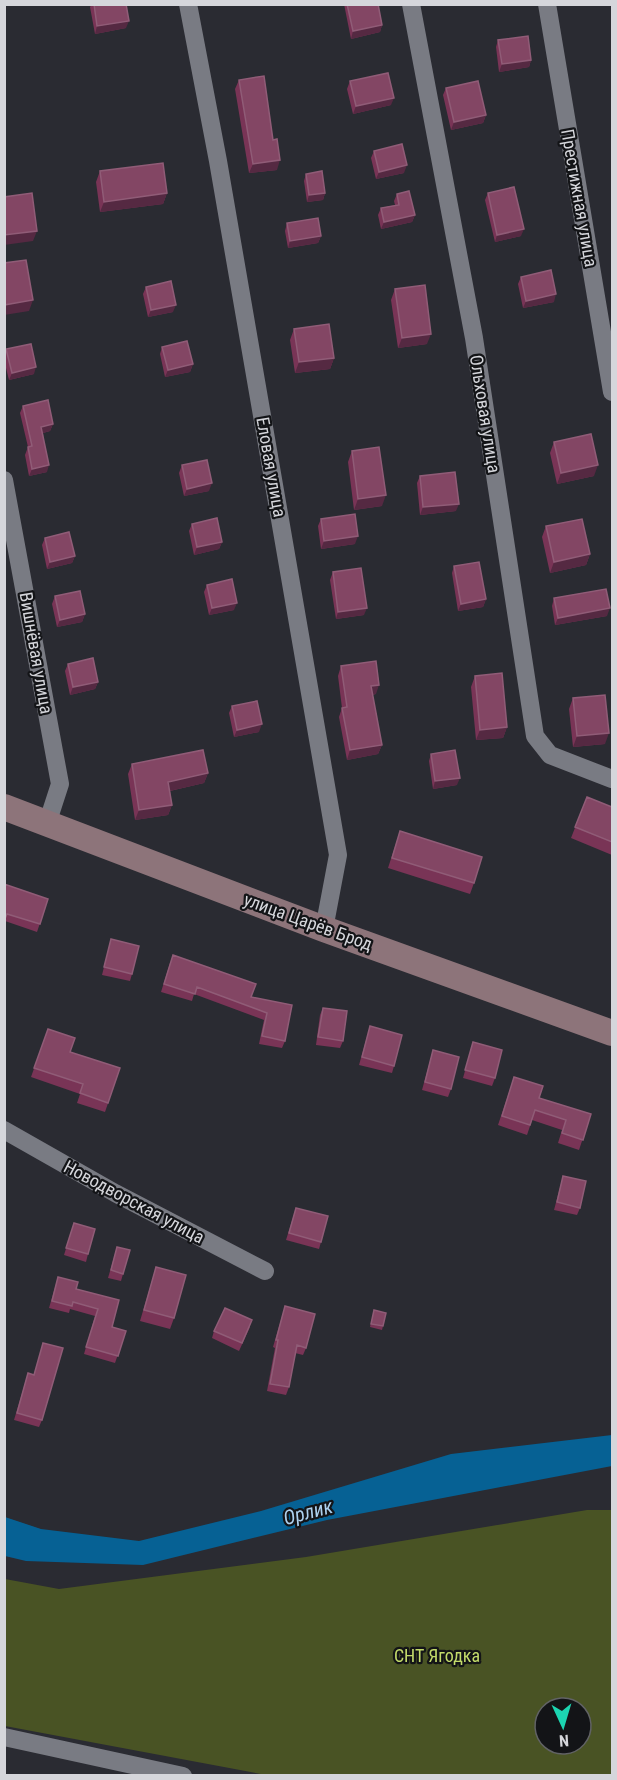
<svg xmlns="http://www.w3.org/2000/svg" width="617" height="1780" font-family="'Roboto Condensed',sans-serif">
	<rect width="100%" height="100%" fill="#2a2b32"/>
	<path fill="#495324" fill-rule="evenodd" d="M587,1510H612V1775H266L5,1726V1579L59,1589L306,1557ZM545,1708H581V1744H545Z"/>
	<path fill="#066194" d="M612,1435V1466L327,1520L143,1565L26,1561L5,1556V1517L41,1529L139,1541L261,1511L451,1454Z"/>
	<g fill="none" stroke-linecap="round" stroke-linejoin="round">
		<path stroke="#797b83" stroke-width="18" d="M188,4L218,161L338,855L324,929
			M411,4L474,338L535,736L550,755L612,779
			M547,4L612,392
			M4,480L60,784L47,824
			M4,1130L115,1193L265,1271
			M4,1737L183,1776"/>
		<path stroke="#8d747a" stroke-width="26" d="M4,807L324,929L612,1033"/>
	</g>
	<path fill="#793456" d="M92,4H126V28L95,34L90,7Z
		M344,4H378L382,25L380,32L351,39Z
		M498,40L531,60L529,67L499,72L496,47Z
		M239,80L273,140L277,170L249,173L235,89Z
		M350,81L391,105L353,114L347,89Z
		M446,88L486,115L483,123L451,130L443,95Z
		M374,151L404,173L376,179L371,158Z
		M100,171L167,193L163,204L100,212L96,182Z
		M306,174L325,193L323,200L307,202L304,181Z
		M488,193L521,236L495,242L485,200Z
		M397,194L415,215L412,222L381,229L378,215L381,208L395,205L394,201Z
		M287,223L321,236L318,243L288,248L285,231Z
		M521,277L554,302L523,308L518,284Z
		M146,287L173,312L148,317L143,294Z
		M395,289L427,344L398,348L391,300Z
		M294,329L334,358L330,369L295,373L290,340Z
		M162,347L193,364L190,372L165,377L160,354Z
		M6,349L34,374L9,380L4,360V354Z
		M23,406L53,424L50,431L43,433L47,472L29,476L25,455L28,447L20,413Z
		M554,442L594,476L557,484L550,453Z
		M352,451L382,506L354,510L348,462Z
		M182,465L209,491L184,496L179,473Z
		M420,476L456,511L420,515L417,483Z
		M321,519L355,544L321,549L318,526Z
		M192,524L222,542L219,549L194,555L189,531Z
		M546,526L590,554L586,565L550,573L542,537Z
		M45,538L75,556L72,563L47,569L42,545Z
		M454,566L486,599L483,607L458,611L452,573Z
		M333,572L364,615L336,619L330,580Z
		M207,585L234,610L209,615L204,592Z
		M55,596L85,614L82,622L57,627L52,604Z
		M554,598L607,616L555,625L552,606Z
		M68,664L98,682L95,689L70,695L65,671Z
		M341,666L376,694L372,695L382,745L378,754L347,760L339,717L342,708L338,676Z
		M475,676L507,727L503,738L476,740L471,687Z
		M573,698L605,744L573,747L569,709Z
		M232,706L259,732L234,737L229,713Z
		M431,754L457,785L433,789L429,761Z
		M132,764L208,773L204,783L170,791L172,805L168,815L135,820L128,774Z
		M587,797L612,807V855L571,838Z
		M400,831L474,883L470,894L388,868Z
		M4,884L48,899L37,932L5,921Z
		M111,939L132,974L130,981L102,975Z
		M170,963L251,997L292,1005L285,1041L282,1048L259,1044L264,1020L194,994L192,1001L161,992Z
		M323,1008L343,1041L340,1048L316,1045L320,1015Z
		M370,1026L394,1066L392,1073L359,1065Z
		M48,1029L70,1052L120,1068L105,1112L77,1103L80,1094L31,1077Z
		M473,1042L495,1078L492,1086L463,1078Z
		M433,1050L451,1089L448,1097L422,1090Z
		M514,1077L539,1098L591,1114L579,1150L558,1143L562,1130L532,1120L527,1135L498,1125Z
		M563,1176L580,1208L577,1215L554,1210Z
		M296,1208L321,1242L319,1249L286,1240Z
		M74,1223L88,1254L86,1262L64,1255Z
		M117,1247L123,1274L121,1281L108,1278Z
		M156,1267L174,1318L170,1329L140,1321Z
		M58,1277L76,1289L119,1300L112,1327L126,1331L115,1363L84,1354L95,1316L70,1309L69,1313L49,1308Z
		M285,1306L306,1348L303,1355L295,1353L289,1387L286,1395L267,1391L275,1348L273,1347Z
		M374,1310L383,1326L382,1330L370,1327Z
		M250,1327L239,1351L212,1338L214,1331Z
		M43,1343L42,1420L39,1427L14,1420L28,1373L34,1375Z"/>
	<path fill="#552942" d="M129,21L126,28L95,34L97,26Z
		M382,25L380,32L351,39L353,31Z
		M531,60L529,67L499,72L502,64Z
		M394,98L391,105L353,114L356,106Z
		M486,115L483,123L451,130L454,122Z
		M280,160L277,170L249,173L253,164Z
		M407,165L404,173L376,179L379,172Z
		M167,193L163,204L100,212L104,202Z
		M325,193L323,200L307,202L309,195Z
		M415,215L412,222L381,229L384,222Z
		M524,229L521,236L495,242L497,235Z
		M37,231L33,241L4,245V235Z
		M321,236L318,243L288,248L290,241Z
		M556,294L554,302L523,308L526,301Z
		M33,300L29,311L4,315V305Z
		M176,305L173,312L148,317L151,310Z
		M431,334L427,344L398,348L402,338Z
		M334,358L330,369L295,373L299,362Z
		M193,364L190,372L165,377L168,370Z
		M36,367L34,374L9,380L12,373Z
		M53,424L50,431L39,434L41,427Z
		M49,465L47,472L29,476L32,469Z
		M598,465L594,476L557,484L561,473Z
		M212,483L209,491L184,496L187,489Z
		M386,495L382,506L354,510L358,499Z
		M459,504L456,511L420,515L423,507Z
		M358,536L355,544L321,549L324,541Z
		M222,542L219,549L194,555L197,547Z
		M590,554L586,565L550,573L554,562Z
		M75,556L72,563L47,569L50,562Z
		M486,599L483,607L458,611L461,604Z
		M237,603L234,610L209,615L212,608Z
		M367,608L364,615L336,619L338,612Z
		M610,608L607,616L555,625L558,618Z
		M85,614L82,622L57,627L60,620Z
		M98,682L95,689L70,695L73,687Z
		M379,685L376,694L367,695L371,686Z
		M262,724L259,732L234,737L237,730Z
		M507,727L503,738L476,740L480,730Z
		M609,733L605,744L573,747L577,736Z
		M382,745L378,754L347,760L350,750Z
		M208,773L204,783L165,792L168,782Z
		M460,778L457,785L433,789L435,781Z
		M172,805L168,815L135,820L139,810Z"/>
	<path fill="#834664" stroke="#905c77" stroke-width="1.5" d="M94,4H126L129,21L97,26Z
		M347,4H378L382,25L353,31Z
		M528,36L531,60L502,64L498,40Z
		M388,73L394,98L356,106L350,81Z
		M264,76L273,140L277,139L280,160L253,164L239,80Z
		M478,81L486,115L454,122L446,88Z
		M402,144L407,165L379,172L374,151Z
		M163,163L167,193L104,202L100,171Z
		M322,171L325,193L309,195L306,174Z
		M514,187L524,229L497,235L488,193Z
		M409,191L415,215L384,222L381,208L399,205L397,194Z
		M32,193L37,231L4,235V197Z
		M318,218L321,236L290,241L287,223Z
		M26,260L33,300L4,305V263Z
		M551,270L556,294L526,301L521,277Z
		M171,281L176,305L151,310L146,287Z
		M425,285L431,334L402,338L395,289Z
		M329,324L334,358L299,362L294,329Z
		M187,341L193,364L168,370L162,347Z
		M31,344L36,367L12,373L6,349Z
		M48,400L53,424L41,427L49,465L32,469L28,447L32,446L23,406Z
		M591,434L598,465L561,473L554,442Z
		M379,447L386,495L358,499L352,451Z
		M207,460L212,483L187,489L182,465Z
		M455,472L459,504L423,507L420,476Z
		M355,514L358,536L324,541L321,519Z
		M217,518L222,542L197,547L192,524Z
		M582,519L590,554L554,562L546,526Z
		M69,532L75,556L50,562L45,538Z
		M479,562L486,599L461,604L454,566Z
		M361,568L367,608L338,612L333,572Z
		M232,579L237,603L212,608L207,585Z
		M606,589L610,608L558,618L554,598Z
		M80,591L85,614L60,620L55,596Z
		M93,658L98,682L73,687L68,664Z
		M376,661L379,685L371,686L382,745L350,750L342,708L347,707L341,666Z
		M502,673L507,727L480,730L475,676Z
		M605,695L609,733L577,736L573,698Z
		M257,701L262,724L237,730L232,706Z
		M203,750L208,773L168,782L172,805L139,810L132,764Z
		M455,750L460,778L435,781L431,754Z
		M587,797L612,807V842L575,827Z
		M400,831L482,857L474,883L392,858Z
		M4,884L48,899L40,924L7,914L4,921Z
		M111,939L139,946L132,974L104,967Z
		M173,955L256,984L251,997L292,1005L285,1041L262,1036L267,1013L197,987L195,994L164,984Z
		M323,1008L347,1011L343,1041L318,1037Z
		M370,1026L402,1035L394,1066L362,1057Z
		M48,1029L75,1038L70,1052L120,1068L108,1103L80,1093L83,1084L34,1068Z
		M473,1042L502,1050L495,1078L465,1070Z
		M433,1050L459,1057L451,1089L425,1082Z
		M514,1077L543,1086L539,1098L591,1114L583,1140L562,1133L566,1120L535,1110L530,1125L502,1116Z
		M563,1176L586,1181L580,1208L557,1202Z
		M296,1208L328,1216L321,1242L289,1233Z
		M74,1223L95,1229L88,1254L66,1248Z
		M117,1247L130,1250L123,1274L111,1270Z
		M156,1267L186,1275L174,1318L144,1310Z
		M58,1277L78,1282L76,1289L119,1300L112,1327L126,1331L118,1356L86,1347L98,1309L73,1302L72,1306L52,1301Z
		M285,1306L315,1314L306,1348L297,1345L289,1387L270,1384L278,1340H276Z
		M225,1308L252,1320L242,1343L214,1331Z
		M374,1310L386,1313L383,1326L371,1324Z
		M43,1343L63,1348L42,1420L17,1413L28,1373L34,1375Z"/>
	<g text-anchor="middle" stroke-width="4.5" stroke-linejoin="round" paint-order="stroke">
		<g font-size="18" fill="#d5d6db" stroke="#131417">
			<text transform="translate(579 198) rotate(80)" y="6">Престижная улица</text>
			<text transform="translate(485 414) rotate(81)" y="6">Ольховая улица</text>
			<text transform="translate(271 467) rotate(80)" y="6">Еловая улица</text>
			<text transform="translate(36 653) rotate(80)" y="6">Вишнёвая улица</text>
			<text transform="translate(308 922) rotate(20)" y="6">улица Царёв Брод</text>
			<text transform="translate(134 1202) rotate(28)" y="6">Новодворская улица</text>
		</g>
		<g font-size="18" fill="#c3db6a" stroke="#131417">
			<text x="437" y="1662">СНТ Ягодка</text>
		</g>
		<g font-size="20" font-style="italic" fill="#add1ef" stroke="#131417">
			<text transform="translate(308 1512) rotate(-15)" y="7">Орлик</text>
		</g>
	</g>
	<rect width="617" height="1780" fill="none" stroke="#d5d6db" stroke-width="12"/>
	<g transform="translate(563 1726) rotate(176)"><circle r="28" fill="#131417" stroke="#616265" stroke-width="1.5"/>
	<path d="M0-4.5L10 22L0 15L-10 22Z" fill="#1cd5b1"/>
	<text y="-9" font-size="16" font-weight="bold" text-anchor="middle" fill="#d5d6db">N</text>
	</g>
</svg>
